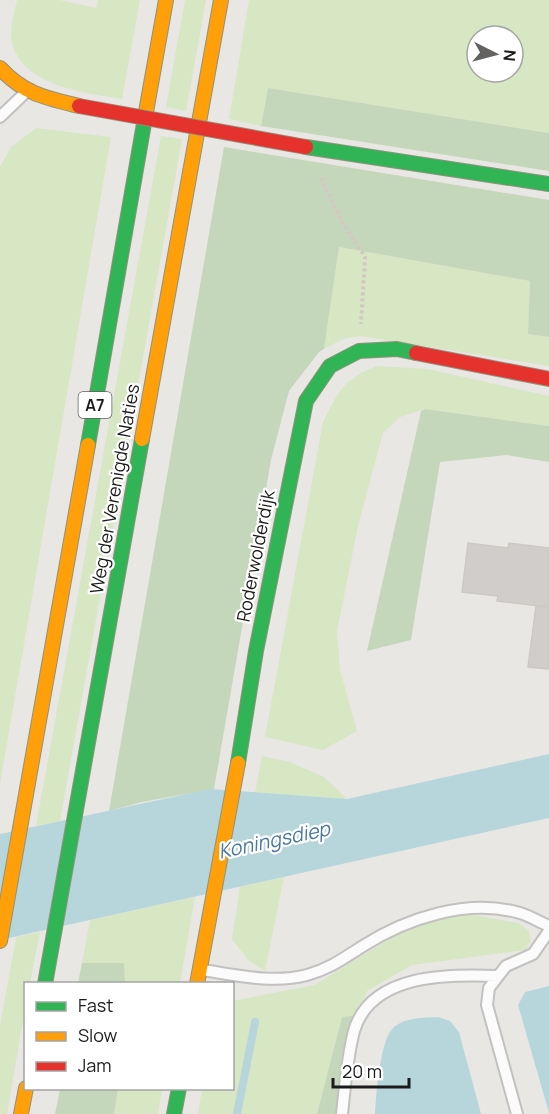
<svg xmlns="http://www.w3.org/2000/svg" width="549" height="1114" font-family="Manrope,sans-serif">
	<rect width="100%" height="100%" fill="#e9e7e4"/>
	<path fill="#d7e6c3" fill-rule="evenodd" d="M17,0H60L96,8L98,0H140L122,99C87,93 26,87 13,46C8,32 14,14 17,0Z
		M185,0H206L186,111L166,107Z
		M249,0H549V133L268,88L261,126L229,119ZM477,36H513V72H477Z
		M36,128L111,137L0,784V167L11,147Z
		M161,136L182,139L60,821L36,826Z
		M339,247L530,281L528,334L549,337V366L360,336L343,339L324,349Z
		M377,366L428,369L549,396V426L425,409L400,417L383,433L358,526L337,631L340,670L357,731L323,750L265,737L323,422C339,391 343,379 377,366Z
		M262,756L290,762L324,777L347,799L255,793Z
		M284,877L265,971L248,960L232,939L240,887Z
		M195,897L180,983H125L124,963H82L90,920Z
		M467,914L519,923L529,931L530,942L526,950L412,965L367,991L359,1015L342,1017L317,1114H198L202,1089L232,1088L233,1001L314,985L401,932L436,916Z
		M40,932L30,983L26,984L25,1009L7,1114H0V1026L16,937Z
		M118,1089H162L158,1114H114Z"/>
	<path fill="#c5d7ba" d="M268,88L549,133V171L261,126Z
		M224,147L549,200V337L528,334L530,281L339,247L324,349L319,352L289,391L271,460L214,789L142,802L109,811Z
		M425,409L549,426V462L507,455L440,462L411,640L367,651L421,411Z
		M82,963H124L125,983H78Z
		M359,1015L344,1114H317L342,1017Z
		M60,1089H118L114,1114H55Z"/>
	<path fill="#b7d6dc" d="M549,754V818L0,940V834L210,789L347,799Z
		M549,986V1113L518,1005L525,992Z
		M438,1017L450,1021L459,1032L481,1114H375C376,1096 380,1040 393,1028C405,1017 423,1018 438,1017Z"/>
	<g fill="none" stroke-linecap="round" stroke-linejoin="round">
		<path stroke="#b7d6dc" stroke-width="8" d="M237,1114L255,1022"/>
	</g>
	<path fill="#d0cdcb" stroke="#ccc9c5" stroke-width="1.5" d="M468,543L508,548L509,543L549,548V669L528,667L536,606L547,607L497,601L498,596L462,592Z"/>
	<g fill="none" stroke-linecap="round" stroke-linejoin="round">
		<g stroke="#c2c1c0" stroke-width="14">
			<path id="lane" d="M0,117L24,94
				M202,970C236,975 273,984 307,975C329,969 344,958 363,946C407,918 468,898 520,913C530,916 539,922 549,926
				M342,1114C345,1087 347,1058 354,1031C371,973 449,974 498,976
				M517,1114L487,1005L489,988L506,966L533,954L549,931"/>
		</g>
		<g stroke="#91927d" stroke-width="16">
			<path id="fast" d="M306,147L549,184
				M88,445L146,112
				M238,763L256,651L306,401L330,366L359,351L397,349L416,353
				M45,984L142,439
				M174,1114L179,1088"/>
		</g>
		<g stroke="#91927d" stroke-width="16">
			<path id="slow" d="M0,68C24,94 46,98 79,106
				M146,112L166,0
				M142,439L221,0
				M0,941L88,445
				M197,984L238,763
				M21,1114L26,1088"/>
		</g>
		<g stroke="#91927d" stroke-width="16">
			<path id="jam" d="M416,353L549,379"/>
		</g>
		<path stroke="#d5c6c4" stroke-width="4" stroke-dasharray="3 3" stroke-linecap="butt" d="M321,178L341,220L365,257L361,324"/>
		<use href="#lane" stroke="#fcfbfb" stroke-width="10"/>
		<use href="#fast" stroke="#30b455" stroke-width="14"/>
		<use href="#slow" stroke="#ff9f0a" stroke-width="14"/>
		<use href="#jam" stroke="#e5322d" stroke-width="14"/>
		<g stroke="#91927d" stroke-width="16" stroke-linecap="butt">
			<path id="jam-bridge" d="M79,106L306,147"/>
		</g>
		<use href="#jam-bridge" stroke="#e5322d" stroke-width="14"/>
	</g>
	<g text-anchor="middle" stroke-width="4.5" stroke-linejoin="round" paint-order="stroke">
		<rect fill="#fff" stroke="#5f5f5f" stroke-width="1.5" x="78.5" y="392" width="33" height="26" rx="4.5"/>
		<g font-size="16" font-weight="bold" fill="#1b1b1b">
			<text x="95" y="411">A7</text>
		</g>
		<g font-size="18" fill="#1b1b1b" stroke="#fff">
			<text transform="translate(115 489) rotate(-80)" y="6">Weg der Verenigde Naties</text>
			<text transform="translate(256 556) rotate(-79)" y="6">Roderwolderdijk</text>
		</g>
		<g font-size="20" font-style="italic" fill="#49789f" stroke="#fff">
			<text transform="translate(274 840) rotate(-12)" y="7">Koningsdiep</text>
		</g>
	</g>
	<rect x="24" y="982" width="210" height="108" fill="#ffffff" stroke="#a4a4a4" stroke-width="1.5"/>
	<rect x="36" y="1002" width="30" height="9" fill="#30b455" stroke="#a4a4a4" stroke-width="1.5"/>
	<text x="78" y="1012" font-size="18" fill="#1b1b1b">Fast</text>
	<rect x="36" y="1032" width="30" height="9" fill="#ff9f0a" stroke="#a4a4a4" stroke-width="1.5"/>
	<text x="78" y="1042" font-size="18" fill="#1b1b1b">Slow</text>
	<rect x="36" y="1062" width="30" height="9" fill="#e5322d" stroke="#a4a4a4" stroke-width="1.5"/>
	<text x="78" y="1072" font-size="18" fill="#1b1b1b">Jam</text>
	<g transform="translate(495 54) rotate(96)"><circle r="28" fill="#ffffff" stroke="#a4a4a4" stroke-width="1.5"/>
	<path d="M0-4.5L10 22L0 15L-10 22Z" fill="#636261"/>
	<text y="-9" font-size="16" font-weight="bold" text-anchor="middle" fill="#1b1b1b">N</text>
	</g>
	<path d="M333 1078v9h76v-9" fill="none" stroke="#1b1b1b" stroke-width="3"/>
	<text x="342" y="1078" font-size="18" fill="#1b1b1b" stroke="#ffffff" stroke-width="4.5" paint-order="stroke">20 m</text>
</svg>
